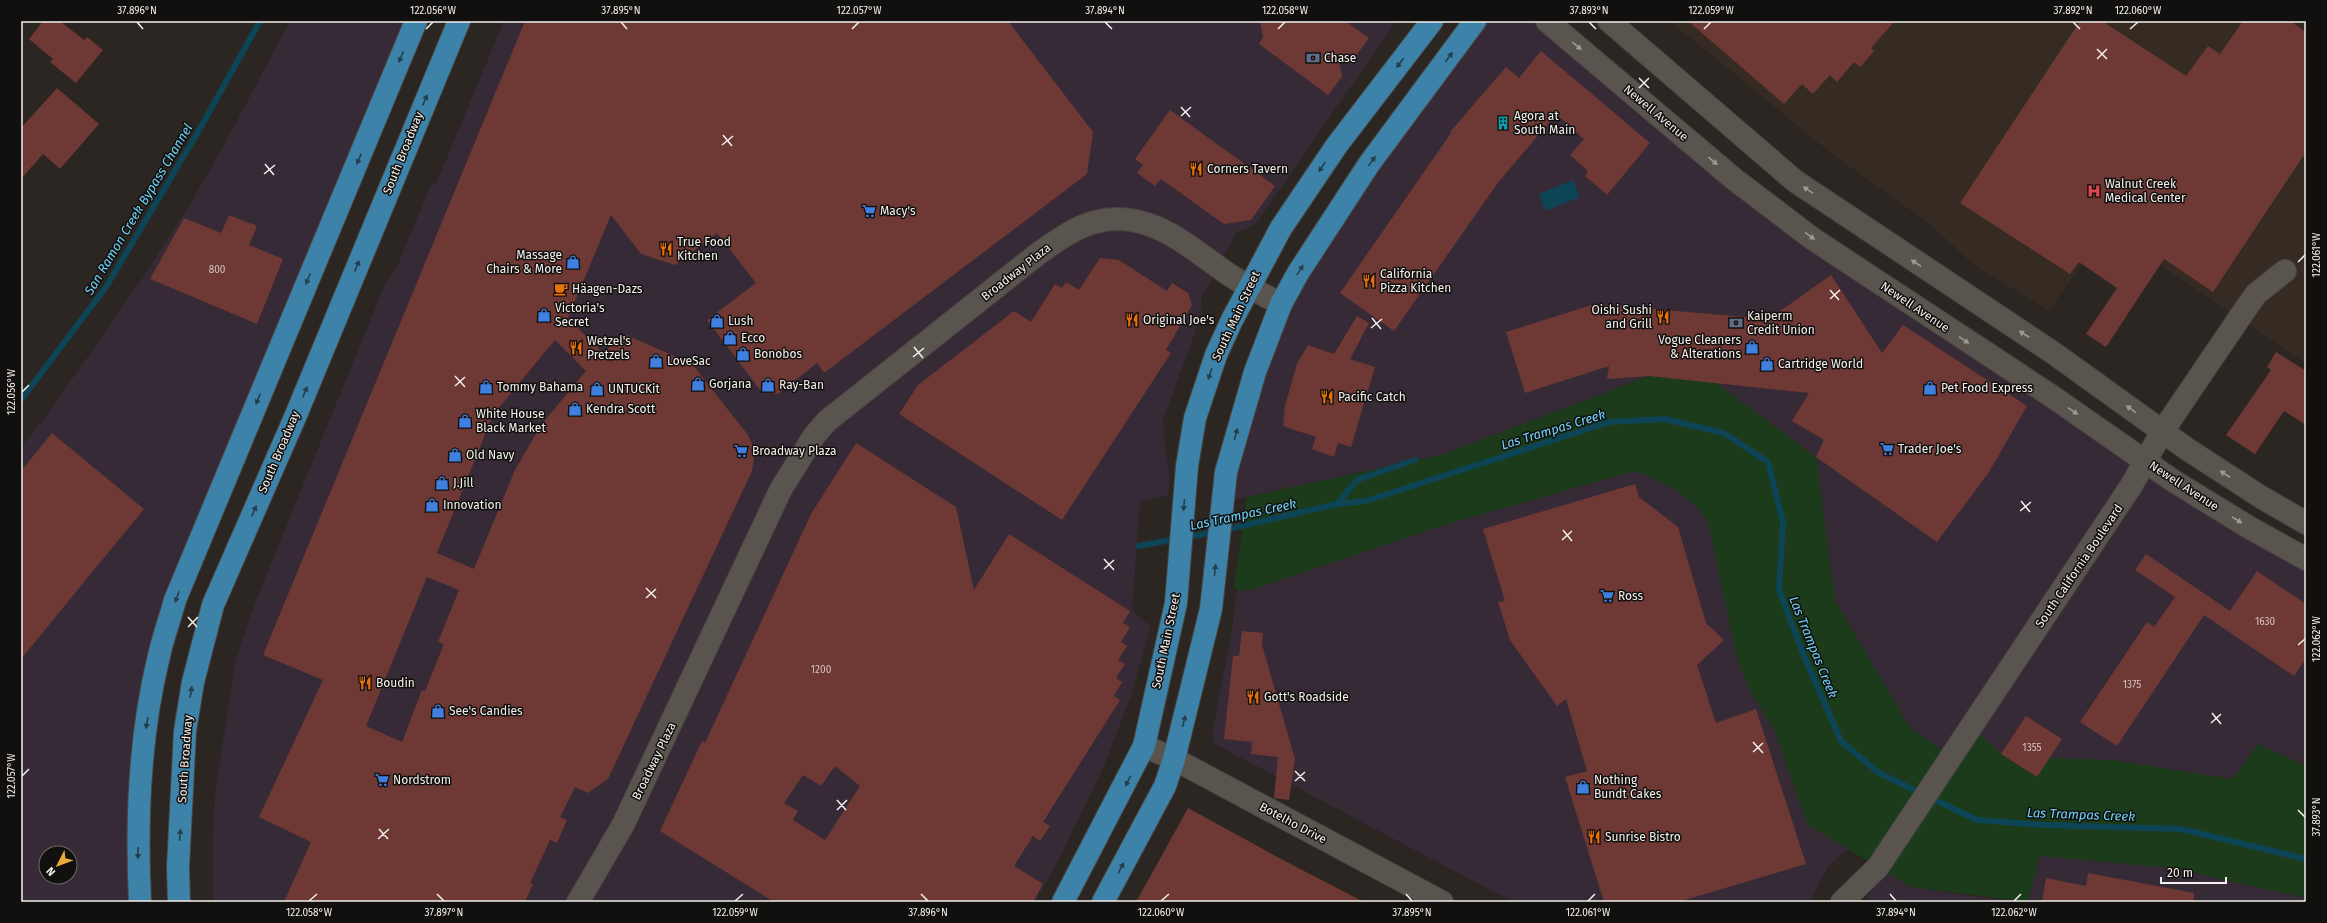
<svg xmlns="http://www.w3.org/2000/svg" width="2327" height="923" font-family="'Fira Sans',sans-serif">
	<rect width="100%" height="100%" fill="#2b2622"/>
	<path fill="#372a37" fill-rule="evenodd" d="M290,21H416L158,656L140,902H21V447L45,418L146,273L192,201L229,136ZM46,853H70V877H46Z
		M504,21H1396L1255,225L1236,233L1201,299L1202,313L1162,423L1165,432L1164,440L1170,478L1168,495L1140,502L1132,610L1141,620L1151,625L1132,693L1103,768L1060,857L1035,902H213V828L216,787L236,658L257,598L384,287L396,269L431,185L436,184Z
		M1475,21H1547L1734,179L2306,559V766L2258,744L2233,779L2112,760L2050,758L2037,777L2001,754L1951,756L1910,728L1835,600L1816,457L1649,376L1444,454L1223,502L1269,337Z
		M1634,471L1660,480L1681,492L1699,508L1708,523L1750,691L1774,729L1808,825L1849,848L1828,866L1810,902H1513L1215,744L1212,735L1232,631L1237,591L1254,589L1444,525Z
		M2040,856L2172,868L2306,898V902H2028Z
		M1878,867L1911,887L2015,902H1866Z"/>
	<path fill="#352b22" d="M1670,21H2306V363L2106,229L2049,311L1970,262L1934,227L1832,154Z"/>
	<path fill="#1c3b1a" d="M1649,376L1716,383L1816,457L1835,600L1910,728L1951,756L1972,727L2001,754L2037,777L2049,758L2112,760L2233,779L2258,744L2306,766V898L2172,868L2040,856L2028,902L1911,887L1808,825L1774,729L1750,691L1737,658L1708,523C1690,494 1665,482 1634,471L1444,525L1254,589L1237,591L1234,586L1247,497L1444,454Z"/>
	<path fill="#0d4556" d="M1573,180L1580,197L1545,211L1539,194Z"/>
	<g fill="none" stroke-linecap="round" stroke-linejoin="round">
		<path stroke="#0d4556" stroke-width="6" d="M21,400L106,287L198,132L260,21
			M1337,504L1357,480L1415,460
			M1224,530L1337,504L1366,501L1609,422L1665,419L1724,433L1768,462L1783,522L1779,590L1804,656L1841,741L1879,773L1977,820L2045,825L2181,829L2306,859
			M1138,546L1215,532"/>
	</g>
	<path fill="#6e3834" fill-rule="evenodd" d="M43,21H60L84,40L87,37L103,50L76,83L50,62L53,59L29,39Z
		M525,21H1008L1093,132L1087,174L824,373L817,363L778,394L761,391L707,320L756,283L717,233L675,265L641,254L611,215L568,318L603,353L624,334L692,364L748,435L755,451L752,471L608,779L588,793L575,787L560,817L567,820L557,843L550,840L530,883L533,884L525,902H284L311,842L259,817L323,680L263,655ZM555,340L586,371L541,425L515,470L474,569L437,553L493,415ZM427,577L459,590L438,642L444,644L425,691L422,690L402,742L366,726Z
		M1260,21H1345L1369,38L1355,57L1339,59L1342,77L1328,95L1259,44L1263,37Z
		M1688,21H1895L1871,48L1874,51L1860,67L1854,62L1837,82L1830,75L1813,94L1802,84L1784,104Z
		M2080,21H2102L2186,76L2208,46L2220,54L2243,21H2290L2306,32V152L2213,292L2164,259L2106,347L2086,334L2117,288L2079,262L2070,274L1960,203Z
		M1541,51L1650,143L1607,195L1585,176L1588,171L1570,155L1584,139L1556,114L1497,184L1394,331L1340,293L1451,133L1450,132L1506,67L1519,78Z
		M57,88L99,124L60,169L43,154L21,179V128Z
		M1170,110L1275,186L1251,220L1224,224L1161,179L1155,186L1137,173L1143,165L1135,159Z
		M229,215L257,226L249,245L283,259L257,324L150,279L184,218L221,233Z
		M1100,258L1119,260L1167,291L1172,283L1188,293L1192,305L1166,350L1171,353L1062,520L899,414L918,385L1014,311L1031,322L1055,284L1062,288L1066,282L1079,290Z
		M1831,275L1882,353L1903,325L2027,406L1989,472L1937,542L1816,457L1824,440L1792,421L1809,393L1649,376L1607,379L1609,366L1525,393L1506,332L1595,304L1769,319Z
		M1357,316L1369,323L1350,359L1375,367L1351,447L1338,443L1334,457L1312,449L1316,437L1283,426L1285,406L1297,364L1308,345L1334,354Z
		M2276,352L2306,371V425L2284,411L2255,454L2226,435L2271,370L2267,367Z
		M52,433L144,509L21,659V471Z
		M856,443L956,507L974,590L1009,534L1130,611L1123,623L1130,627L1121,642L1127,646L1118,660L1125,664L1116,678L1122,682L1114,696L1120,700L1043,822L1050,826L1040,841L1033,836L1014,866L1043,884L1033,902H774L660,831L702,741L705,743L811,514ZM835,766L860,786L825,840L793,820L798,811L784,803L803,775L821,786Z
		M1635,484L1639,497L1678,527L1706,623L1724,640L1697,665L1716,723L1756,709L1806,864L1678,902H1604L1565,777L1587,771L1566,699L1557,706L1510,640L1498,602L1505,601L1483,529Z
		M2146,554L2230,611L2257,571L2306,604V658L2294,676L2204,615L2117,746L2080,722L2147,622L2154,627L2175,597L2135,570Z
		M1242,631L1263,633L1262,645L1295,759L1289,800L1274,798L1278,757L1251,754L1252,742L1224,739L1233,656H1239Z
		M2026,716L2062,739L2037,777L2001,754Z
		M1188,808L1281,859L1364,902H1136Z
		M2088,873L2194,893V902H2042L2046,878L2086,886Z"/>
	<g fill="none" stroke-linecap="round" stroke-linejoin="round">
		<g stroke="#4a4541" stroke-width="24">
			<path id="minor" d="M1547,21L1734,179L1813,239L2053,397L2172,480L2250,528L2306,559
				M1609,21L1795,181L2052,352L2187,449L2261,497L2306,523
				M1144,746L1174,759L1442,902
				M578,902L623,825L781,489L814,436L827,421L1039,253C1055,242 1075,227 1095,222C1148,208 1188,246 1228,274C1245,285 1263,295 1281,304
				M1842,902L1878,867L2131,486L2162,432L2242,314L2256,294L2285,271"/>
		</g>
		<g stroke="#4a4541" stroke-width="24">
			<path id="major" d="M140,902C136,820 139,736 159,656C163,637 170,619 175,600L416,21
				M179,902L178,867L185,731L193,682L213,605L296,415L459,21
				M1063,902L1144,746L1176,603L1187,466L1195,418L1216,355L1232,320L1281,228L1337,145L1432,21
				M1103,902L1165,786L1174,759L1211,609L1226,472L1255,372L1281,304L1298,273L1369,164L1475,21"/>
		</g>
		<use href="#minor" stroke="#59544e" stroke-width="22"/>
		<use href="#major" stroke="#3d83a9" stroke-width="22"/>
	</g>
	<defs><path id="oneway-solid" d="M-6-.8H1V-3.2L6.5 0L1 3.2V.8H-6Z"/></defs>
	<g fill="#9e9a96">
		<use href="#oneway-solid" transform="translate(1577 46) rotate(40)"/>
		<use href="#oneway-solid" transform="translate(1713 161) rotate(40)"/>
		<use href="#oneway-solid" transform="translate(1808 190) rotate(-146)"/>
		<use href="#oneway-solid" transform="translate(1810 236) rotate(36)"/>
		<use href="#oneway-solid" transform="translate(1916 263) rotate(-147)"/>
		<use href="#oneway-solid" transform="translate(2024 334) rotate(-147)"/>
		<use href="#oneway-solid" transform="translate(1964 340) rotate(34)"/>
		<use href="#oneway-solid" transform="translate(2131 409) rotate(-144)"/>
		<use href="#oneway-solid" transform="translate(2073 411) rotate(34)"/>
		<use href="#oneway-solid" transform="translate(2225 474) rotate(-147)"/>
		<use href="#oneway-solid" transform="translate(2237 520) rotate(32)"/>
	</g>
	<g fill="#233e4c">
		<use href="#oneway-solid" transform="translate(401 57) rotate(112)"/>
		<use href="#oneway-solid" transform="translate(1449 57) rotate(-53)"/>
		<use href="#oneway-solid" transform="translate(1400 63) rotate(127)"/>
		<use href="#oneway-solid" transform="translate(425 100) rotate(-67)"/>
		<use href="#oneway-solid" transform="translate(359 159) rotate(113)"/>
		<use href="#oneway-solid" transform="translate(1372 161) rotate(-54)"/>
		<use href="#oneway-solid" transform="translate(1322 167) rotate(124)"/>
		<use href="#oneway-solid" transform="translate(357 266) rotate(-68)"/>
		<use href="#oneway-solid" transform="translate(1300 270) rotate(-58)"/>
		<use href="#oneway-solid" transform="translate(308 279) rotate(113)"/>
		<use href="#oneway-solid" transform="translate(1210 374) rotate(108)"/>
		<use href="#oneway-solid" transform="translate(305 392) rotate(-68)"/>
		<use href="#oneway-solid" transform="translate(258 399) rotate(112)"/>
		<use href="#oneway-solid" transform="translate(1236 434) rotate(-75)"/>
		<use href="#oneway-solid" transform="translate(1184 505) rotate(95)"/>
		<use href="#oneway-solid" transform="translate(254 511) rotate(-67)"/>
		<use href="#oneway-solid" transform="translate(1215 570) rotate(-84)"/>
		<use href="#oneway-solid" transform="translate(177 597) rotate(110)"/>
		<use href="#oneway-solid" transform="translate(191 692) rotate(-81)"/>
		<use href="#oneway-solid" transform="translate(1184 721) rotate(-76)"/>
		<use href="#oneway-solid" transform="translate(147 723) rotate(100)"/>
		<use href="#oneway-solid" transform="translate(1128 781) rotate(117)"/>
		<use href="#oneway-solid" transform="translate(180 835) rotate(-86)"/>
		<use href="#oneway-solid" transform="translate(138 853) rotate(91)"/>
		<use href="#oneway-solid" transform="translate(1121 868) rotate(-62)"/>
	</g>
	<path fill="none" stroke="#f3f0ed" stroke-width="1.5" d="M137,22L143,29M621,22L627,29M1105,22L1112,29M1589,22L1596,29M2073,22L2080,29M426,29L433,22M852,29L859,22M1278,29L1285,22M1704,29L1711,22M2130,29L2138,22M2097,49L2107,59M2097,59L2107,49M1639,78L1649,88M1639,88L1649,78M1181,107L1190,117M1181,116L1191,107M723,135L732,146M722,145L733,136M265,164L274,175M264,174L275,165M2298,262L2305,255M1830,290L1839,300M1830,299L1840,290M1372,318L1381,329M1371,328L1382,319M914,347L923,358M913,357L924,348M455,376L465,387M455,386L465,377M22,392L29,385M2021,501L2030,512M2020,511L2031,502M1563,530L1572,541M1562,540L1572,531M1104,559L1114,570M1104,569L1114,560M646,588L656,598M646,598L656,589M188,617L197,627M188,627L198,617M2298,645L2305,639M2212,713L2221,724M2211,723L2221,714M1753,742L1763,753M1753,752L1763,743M1295,771L1305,781M22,776L29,769M1295,781L1305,772M837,800L846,810M837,810L847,800M2298,810L2305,817M379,829L388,839M378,839L389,829M437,894L444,901M921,894L928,901M1406,894L1412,901M1890,894L1896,901M309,901L317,894M735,901L743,894M1161,901L1169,894M1588,901L1595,894M2014,901L2021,894"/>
	<defs>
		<g id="bank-bare" transform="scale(1.08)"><path d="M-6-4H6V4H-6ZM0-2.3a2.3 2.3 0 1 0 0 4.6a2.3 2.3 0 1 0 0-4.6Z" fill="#5c6f8a" stroke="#12100e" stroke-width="2.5" paint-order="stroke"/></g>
		<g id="building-bare" transform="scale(1.08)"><path d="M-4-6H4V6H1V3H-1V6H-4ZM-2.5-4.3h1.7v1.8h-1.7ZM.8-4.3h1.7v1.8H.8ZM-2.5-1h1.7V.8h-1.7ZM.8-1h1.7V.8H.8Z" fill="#0f9aa8" stroke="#12100e" stroke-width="2.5" paint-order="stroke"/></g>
		<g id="restaurant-bare" transform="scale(1.08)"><path d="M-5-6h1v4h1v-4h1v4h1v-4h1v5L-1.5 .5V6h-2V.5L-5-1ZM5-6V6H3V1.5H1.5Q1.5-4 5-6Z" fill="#e8710a" stroke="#12100e" stroke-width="2.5" paint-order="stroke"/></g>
		<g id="hospital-bare" transform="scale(1.08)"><path d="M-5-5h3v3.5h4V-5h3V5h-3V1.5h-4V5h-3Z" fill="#e0444e" stroke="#12100e" stroke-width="2.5" paint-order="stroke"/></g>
		<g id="supermarket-bare" transform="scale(1.08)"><path d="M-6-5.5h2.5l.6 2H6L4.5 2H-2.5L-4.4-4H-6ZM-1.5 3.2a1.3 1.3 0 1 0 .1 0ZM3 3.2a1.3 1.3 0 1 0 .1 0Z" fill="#3f7fe0" stroke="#12100e" stroke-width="2.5" paint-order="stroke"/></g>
		<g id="shop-bare" transform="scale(1.08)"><path d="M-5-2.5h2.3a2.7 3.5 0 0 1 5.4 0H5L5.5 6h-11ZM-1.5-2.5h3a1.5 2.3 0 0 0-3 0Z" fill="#3f7fe0" stroke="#12100e" stroke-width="2.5" paint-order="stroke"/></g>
		<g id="cafe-bare" transform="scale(1.08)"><path d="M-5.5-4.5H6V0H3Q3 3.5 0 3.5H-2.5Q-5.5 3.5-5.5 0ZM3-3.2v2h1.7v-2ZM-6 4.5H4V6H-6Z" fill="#e8710a" stroke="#12100e" stroke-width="2.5" paint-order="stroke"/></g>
	</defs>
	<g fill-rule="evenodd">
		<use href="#bank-bare" x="1313" y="58"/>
		<use href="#building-bare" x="1503" y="123"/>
		<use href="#restaurant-bare" x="1196" y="169"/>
		<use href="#hospital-bare" x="2094" y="191"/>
		<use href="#supermarket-bare" x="869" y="211"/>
		<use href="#restaurant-bare" x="666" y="249"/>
		<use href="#shop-bare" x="573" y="262"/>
		<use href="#restaurant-bare" x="1369" y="281"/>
		<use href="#cafe-bare" x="561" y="289"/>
		<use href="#shop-bare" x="544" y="315"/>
		<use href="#restaurant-bare" x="1663" y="317"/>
		<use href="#restaurant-bare" x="1132" y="320"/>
		<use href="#shop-bare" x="717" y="321"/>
		<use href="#bank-bare" x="1736" y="323"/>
		<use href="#shop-bare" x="730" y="338"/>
		<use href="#shop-bare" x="1752" y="347"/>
		<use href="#restaurant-bare" x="576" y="348"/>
		<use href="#shop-bare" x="743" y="354"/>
		<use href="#shop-bare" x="656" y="361"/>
		<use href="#shop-bare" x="1767" y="364"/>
		<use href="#shop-bare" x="698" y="384"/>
		<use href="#shop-bare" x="768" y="385"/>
		<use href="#shop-bare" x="486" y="387"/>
		<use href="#shop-bare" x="1930" y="388"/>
		<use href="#shop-bare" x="597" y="389"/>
		<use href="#restaurant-bare" x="1327" y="397"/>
		<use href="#shop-bare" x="575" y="409"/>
		<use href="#shop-bare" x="465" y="421"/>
		<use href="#supermarket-bare" x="1887" y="449"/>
		<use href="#supermarket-bare" x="741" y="451"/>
		<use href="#shop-bare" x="455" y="455"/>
		<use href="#shop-bare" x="442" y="483"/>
		<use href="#shop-bare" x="432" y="505"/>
		<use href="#supermarket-bare" x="1607" y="596"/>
		<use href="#restaurant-bare" x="365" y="683"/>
		<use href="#restaurant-bare" x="1253" y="697"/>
		<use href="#shop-bare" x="438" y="711"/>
		<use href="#supermarket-bare" x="382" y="780"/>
		<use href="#shop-bare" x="1583" y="787"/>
		<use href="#restaurant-bare" x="1594" y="837"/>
	</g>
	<g text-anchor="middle" stroke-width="3" stroke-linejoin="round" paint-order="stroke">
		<g font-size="10" fill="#d2c2bf">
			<text x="217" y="273">800</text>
			<text x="2265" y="625">1630</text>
			<text x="821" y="673">1200</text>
			<text x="2132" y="688">1375</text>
			<text x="2032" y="751">1355</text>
		</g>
		<g font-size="12" fill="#f3f0ed" stroke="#12100e" text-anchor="start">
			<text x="1324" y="62">Chase</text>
			<text x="1514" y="120">Agora at<tspan x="1514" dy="14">South Main</tspan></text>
			<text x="1207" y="173">Corners Tavern</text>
			<text x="2105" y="188">Walnut Creek<tspan x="2105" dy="14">Medical Center</tspan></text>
			<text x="880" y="215">Macy's</text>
			<text x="677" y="246">True Food<tspan x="677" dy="14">Kitchen</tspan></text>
			<text x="562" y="259" text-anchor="end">Massage<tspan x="562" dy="14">Chairs &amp; More</tspan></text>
			<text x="1380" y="278">California<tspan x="1380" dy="14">Pizza Kitchen</tspan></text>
			<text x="572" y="293">Häagen-Dazs</text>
			<text x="555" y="312">Victoria's<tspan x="555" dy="14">Secret</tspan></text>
			<text x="1652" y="314" text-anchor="end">Oishi Sushi<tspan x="1652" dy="14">and Grill</tspan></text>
			<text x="1747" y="320">Kaiperm<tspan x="1747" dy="14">Credit Union</tspan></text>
			<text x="1143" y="324">Original Joe's</text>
			<text x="728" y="325">Lush</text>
			<text x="741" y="342">Ecco</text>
			<text x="1741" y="344" text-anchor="end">Vogue Cleaners<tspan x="1741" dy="14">&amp; Alterations</tspan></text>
			<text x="587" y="345">Wetzel's<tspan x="587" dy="14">Pretzels</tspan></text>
			<text x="754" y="358">Bonobos</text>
			<text x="667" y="365">LoveSac</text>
			<text x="1778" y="368">Cartridge World</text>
			<text x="709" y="388">Gorjana</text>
			<text x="779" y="389">Ray-Ban</text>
			<text x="497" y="391">Tommy Bahama</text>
			<text x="1941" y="392">Pet Food Express</text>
			<text x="608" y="393">UNTUCKit</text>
			<text x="1338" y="401">Pacific Catch</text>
			<text x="586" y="413">Kendra Scott</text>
			<text x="476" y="418">White House<tspan x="476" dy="14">Black Market</tspan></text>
			<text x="1898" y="453">Trader Joe's</text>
			<text x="752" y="455">Broadway Plaza</text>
			<text x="466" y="459">Old Navy</text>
			<text x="453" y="487">J.Jill</text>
			<text x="443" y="509">Innovation</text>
			<text x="1618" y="600">Ross</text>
			<text x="376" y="687">Boudin</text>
			<text x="1264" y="701">Gott's Roadside</text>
			<text x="449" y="715">See's Candies</text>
			<text x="393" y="784">Nordstrom</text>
			<text x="1594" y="784">Nothing<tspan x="1594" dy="14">Bundt Cakes</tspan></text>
			<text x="1605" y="841">Sunrise Bistro</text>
		</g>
		<g font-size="12" fill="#f3f0ed" stroke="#12100e">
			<text transform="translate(1656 113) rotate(40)" y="4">Newell Avenue</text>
			<text transform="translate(403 153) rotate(-68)" y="4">South Broadway</text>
			<text transform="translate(1016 272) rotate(-38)" y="4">Broadway Plaza</text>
			<text transform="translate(1915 307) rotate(34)" y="4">Newell Avenue</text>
			<text transform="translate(1236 316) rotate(-65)" y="4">South Main Street</text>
			<text transform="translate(279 452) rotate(-67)" y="4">South Broadway</text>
			<text transform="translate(2184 486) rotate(33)" y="4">Newell Avenue</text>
			<text transform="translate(2079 566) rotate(-56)" y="4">South California Boulevard</text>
			<text transform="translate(1166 641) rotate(-78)" y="4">South Main Street</text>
			<text transform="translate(185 759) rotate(-86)" y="4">South Broadway</text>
			<text transform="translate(654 761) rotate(-64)" y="4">Broadway Plaza</text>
			<text transform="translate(1293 823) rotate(28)" y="4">Botelho Drive</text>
		</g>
		<g font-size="13" font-style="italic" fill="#6ed4f9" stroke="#12100e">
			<text transform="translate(138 209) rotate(-59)" y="5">San Ramon Creek Bypass Channel</text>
			<text transform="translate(1553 429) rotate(-17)" y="5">Las Trampas Creek</text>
			<text transform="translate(1243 514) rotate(-12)" y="5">Las Trampas Creek</text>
			<text transform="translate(1814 647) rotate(68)" y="5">Las Trampas Creek</text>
			<text transform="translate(2081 814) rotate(2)" y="5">Las Trampas Creek</text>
		</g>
	</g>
	<rect width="2327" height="923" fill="none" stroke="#12100e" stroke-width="44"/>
	<g transform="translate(58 865) rotate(228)"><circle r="19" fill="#12100e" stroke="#6c6a67"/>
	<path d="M0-3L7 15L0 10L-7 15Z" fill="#eba93a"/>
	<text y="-6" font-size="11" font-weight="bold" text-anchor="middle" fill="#f3f0ed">N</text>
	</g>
	<path d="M2161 877v6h65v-6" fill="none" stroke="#f3f0ed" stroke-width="2"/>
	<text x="2167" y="877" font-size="12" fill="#f3f0ed" stroke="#12100e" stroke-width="3" paint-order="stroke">20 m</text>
	<rect x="22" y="22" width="2283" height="879" fill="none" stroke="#f3f0ed" stroke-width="1.5"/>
	<g font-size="10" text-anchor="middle" fill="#f3f0ed">
		<text x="137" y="14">37.896°N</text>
		<text x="433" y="14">122.056°W</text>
		<text x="621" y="14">37.895°N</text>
		<text x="859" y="14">122.057°W</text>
		<text x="1105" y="14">37.894°N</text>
		<text x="1285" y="14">122.058°W</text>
		<text x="1589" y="14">37.893°N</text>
		<text x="1711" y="14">122.059°W</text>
		<text x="2073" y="14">37.892°N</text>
		<text x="2138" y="14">122.060°W</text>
		<text transform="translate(2316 255) rotate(-90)" y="4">122.061°W</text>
		<text transform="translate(11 392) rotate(-90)" y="4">122.056°W</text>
		<text transform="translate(2316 639) rotate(-90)" y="4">122.062°W</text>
		<text transform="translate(11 776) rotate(-90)" y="4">122.057°W</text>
		<text transform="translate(2316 817) rotate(-90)" y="4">37.893°N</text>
		<text x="309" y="916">122.058°W</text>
		<text x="444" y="916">37.897°N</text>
		<text x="735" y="916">122.059°W</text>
		<text x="928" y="916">37.896°N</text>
		<text x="1161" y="916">122.060°W</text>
		<text x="1412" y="916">37.895°N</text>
		<text x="1588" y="916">122.061°W</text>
		<text x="1896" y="916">37.894°N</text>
		<text x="2014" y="916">122.062°W</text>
	</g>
</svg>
